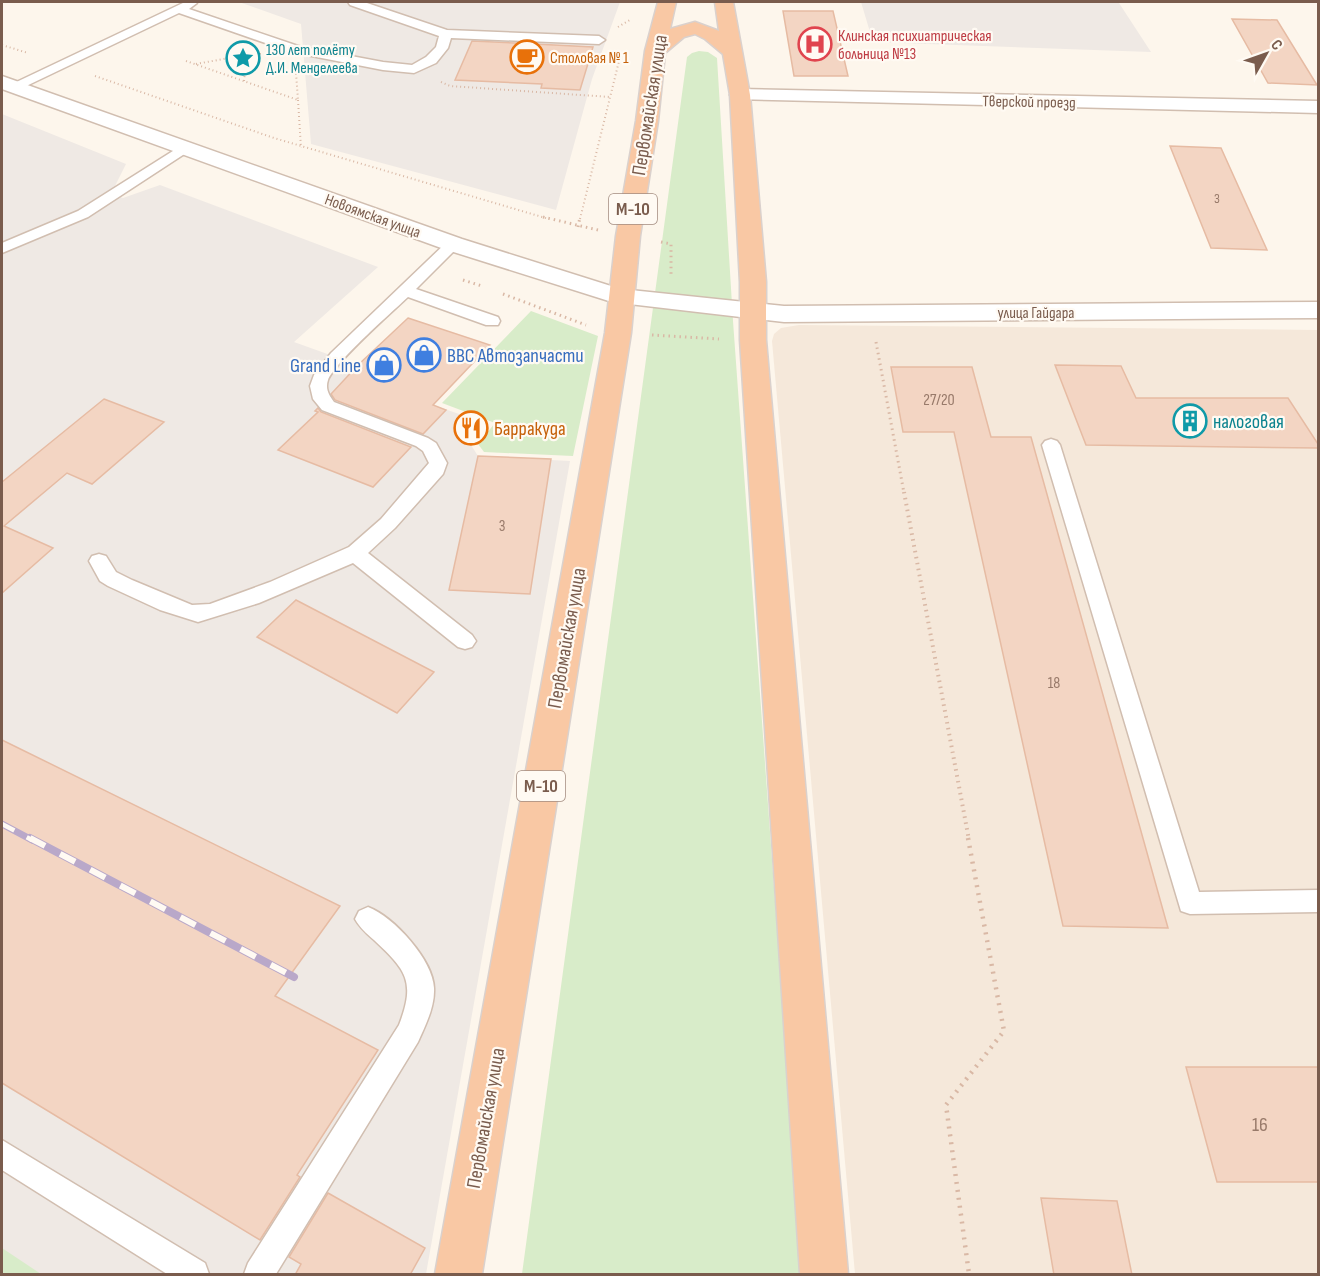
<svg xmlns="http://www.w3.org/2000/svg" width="1320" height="1276" font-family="'Sofia Sans Condensed',sans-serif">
	<rect width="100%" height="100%" fill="#fdf6ec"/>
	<path fill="#f5e8da" d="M799,325L1318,330V1274H855L772,341L774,334L781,328Z"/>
	<path fill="#efe9e4" d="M239,2H620L592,79L556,210L311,144L301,24Z
		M861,2L1119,3L1151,52L873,42Z
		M2,114L126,164L111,194L123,198L160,185L378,267L294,342L358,365L408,318L490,345L433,405L488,424L471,445L478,456L570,461L426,1274H2Z"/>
	<path fill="#d8ecc9" d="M699,51L708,52L717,58L733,321L802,1274H522L687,57L692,53Z
		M531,311L598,336L573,456L484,452L478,444L495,423L442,403Z
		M2,1248L41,1274H2Z"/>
	<path fill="#f3d5c3" stroke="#e6bba3" stroke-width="1.5" d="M783,11H833L848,76H794Z
		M1232,19L1277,20L1317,85L1268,83Z
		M472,41L515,43L593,47L580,90L541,88L542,84L455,80Z
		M1170,146L1221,148L1267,250L1211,248Z
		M408,318L490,345L433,405L446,410L423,434L335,400L331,394L358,365Z
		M1055,365L1121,366L1136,398H1288L1318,444V448L1086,445Z
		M891,367H972L991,437H1031L1168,928L1063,926L954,432H903Z
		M104,399L164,422L92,484L67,473L4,526L53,548L2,593V482Z
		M318,408L321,412L411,447L373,487L278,450L318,412L315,411Z
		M478,456L551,459L530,594L449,590Z
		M296,600L434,672L397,713L257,637Z
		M2,740L340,906L275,996L378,1050L297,1175L300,1177L260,1240L2,1083Z
		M1186,1067H1318V1182H1217Z
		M328,1193L425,1248L410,1275H295L301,1264L289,1257Z
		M1041,1198L1117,1201L1132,1275H1054Z"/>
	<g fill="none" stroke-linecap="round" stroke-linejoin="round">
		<g stroke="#d1beb0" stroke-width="3">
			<path id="service" d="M185,2L197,3L189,9L298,46L383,62L412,65L426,57L436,47L439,36L350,5L348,2H364L447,30L599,36L605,40L599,44L451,38L448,48L436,63L414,73L383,70L291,52L179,13L20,89L15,90L8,86Z
				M184,144L189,145L191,148L189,151L88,217L2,253V243L78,211Z
				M453,239L458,241L461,244L416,289L498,317L500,321L498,325H486L408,297C391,313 335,362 328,380C325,389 329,395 334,402L428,438L436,443L447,463L443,474L395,528L368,553L472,635L476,641L472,647L465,649L458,647L353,563L259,603L198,622L160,610L108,586L100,581L89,561L92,556L99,554L106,556L116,572L132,580L192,605L210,604L270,582L349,547L381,519L429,463L423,451L416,446L322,410L313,399L310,386L314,375L331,353L448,241Z
				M1051,439L1057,441L1060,445L1199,892L1318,890V912L1190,914L1181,911L1042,445L1045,441Z
				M368,907C394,917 433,960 434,988C435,1007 425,1026 418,1042L276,1274H244L248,1263L399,1025C416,981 406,970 374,940C366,933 360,928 355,919L359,911Z
				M2,1140L205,1263L209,1274H167L2,1170Z"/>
		</g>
		<g stroke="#d1beb0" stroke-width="3">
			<path id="minor" d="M740,89L1318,101V113L733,99L730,95L733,91Z
				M621,289L784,306L1318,302V318L784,322L612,302L608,297L612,292Z"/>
		</g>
		<g stroke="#d1beb0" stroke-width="3">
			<path id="tertiary" d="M2,76L462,239L630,292L634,297L630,302L621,305L612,302L444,249L2,89Z"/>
		</g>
		<g stroke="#dad1cd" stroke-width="3">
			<path id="trunk" d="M658,2H676L670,29L695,22L719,31L715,2H733L750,95L766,282V340L848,1274H800L740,340V282L730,95L723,54L705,39L695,34L684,37L665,53L658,121L640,236L631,333L482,1274H435L605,333L616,236L636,121L645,51Z"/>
		</g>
		<path stroke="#d9b8a5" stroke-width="2" stroke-dasharray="1 3" stroke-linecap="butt" d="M618,27L630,20
			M2,45L28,53
			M252,50L260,54L255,61L241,64L230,60L233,53Z
			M186,61L298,100L296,73
			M196,64L229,58
			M95,76L274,138L549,219
			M244,81L246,64
			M441,82L450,86L610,97
			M298,100L301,148
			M580,219L621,53"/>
		<path stroke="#d9b8a5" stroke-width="3" stroke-dasharray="1.5 4" stroke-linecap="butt" d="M543,217L598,230
			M578,227L580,217
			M661,242L671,244V275
			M463,280L482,286
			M503,294L586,325
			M652,335L719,339
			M876,342L904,493"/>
		<path stroke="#d9b8a5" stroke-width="4" stroke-dasharray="1.5 4.5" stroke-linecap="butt" d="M904,492L969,840"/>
		<path stroke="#d9b8a5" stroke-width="4.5" stroke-dasharray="2 6" stroke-linecap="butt" d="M968,838L1004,1031L946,1105L969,1274"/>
		<use href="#service" fill="#fff" fill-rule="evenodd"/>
		<use href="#minor" fill="#fff" fill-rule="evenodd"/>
		<use href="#tertiary" fill="#fff" fill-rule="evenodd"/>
		<use href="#trunk" fill="#f9c8a4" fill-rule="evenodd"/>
		<g stroke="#b9a8c9" stroke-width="7">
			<path id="rail-far1" d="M2,824L32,840"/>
		</g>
		<g stroke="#b9a8c9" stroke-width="8">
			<path id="rail" d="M30,838L294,977"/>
		</g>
		<use href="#rail-far1" stroke="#fffaf3" stroke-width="4.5" stroke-dasharray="14" stroke-linecap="butt"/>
		<use href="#rail" stroke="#fffaf3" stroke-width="6" stroke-dasharray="17" stroke-linecap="butt"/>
	</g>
	<defs>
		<g id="hospital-ring" transform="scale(1.725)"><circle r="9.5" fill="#fffaf3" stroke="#e0444e" stroke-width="1.5"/><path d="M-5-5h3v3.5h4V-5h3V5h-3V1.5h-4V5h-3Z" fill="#e0444e"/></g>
		<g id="cafe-ring" transform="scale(1.725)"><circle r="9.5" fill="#fffaf3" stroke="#e8710a" stroke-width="1.5"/><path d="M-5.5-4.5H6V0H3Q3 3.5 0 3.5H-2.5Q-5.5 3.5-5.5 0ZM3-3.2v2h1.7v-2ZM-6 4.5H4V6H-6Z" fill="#e8710a"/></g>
		<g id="sight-ring" transform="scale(1.725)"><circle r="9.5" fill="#fffaf3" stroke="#0f9aa8" stroke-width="1.5"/><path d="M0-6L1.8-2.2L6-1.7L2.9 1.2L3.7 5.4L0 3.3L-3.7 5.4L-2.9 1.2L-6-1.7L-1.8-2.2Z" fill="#0f9aa8"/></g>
		<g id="shop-ring" transform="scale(1.725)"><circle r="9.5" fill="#fffaf3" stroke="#3f7fe0" stroke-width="1.5"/><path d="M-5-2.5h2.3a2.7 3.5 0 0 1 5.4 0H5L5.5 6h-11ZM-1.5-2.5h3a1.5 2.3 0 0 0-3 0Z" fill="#3f7fe0"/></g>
		<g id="building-ring" transform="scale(1.725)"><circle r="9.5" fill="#fffaf3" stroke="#0f9aa8" stroke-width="1.5"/><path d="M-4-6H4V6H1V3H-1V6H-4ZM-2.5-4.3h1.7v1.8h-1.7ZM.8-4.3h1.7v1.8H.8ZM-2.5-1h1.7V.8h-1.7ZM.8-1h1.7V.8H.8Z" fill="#0f9aa8"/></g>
		<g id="restaurant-ring" transform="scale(1.725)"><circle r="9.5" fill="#fffaf3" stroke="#e8710a" stroke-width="1.5"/><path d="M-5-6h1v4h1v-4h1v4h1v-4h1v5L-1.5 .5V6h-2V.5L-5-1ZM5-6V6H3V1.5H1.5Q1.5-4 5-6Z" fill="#e8710a"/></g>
	</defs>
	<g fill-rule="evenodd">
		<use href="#hospital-ring" x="815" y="44"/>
		<use href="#cafe-ring" x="527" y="57"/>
		<use href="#sight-ring" x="243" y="58"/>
		<use href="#shop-ring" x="424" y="355"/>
		<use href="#shop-ring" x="384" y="365"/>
		<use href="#building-ring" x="1190" y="421"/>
		<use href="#restaurant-ring" x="471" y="428"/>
	</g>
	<g text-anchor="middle" stroke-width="4.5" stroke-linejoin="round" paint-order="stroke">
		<g font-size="14" fill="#987a6a">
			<text x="1217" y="203">3</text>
		</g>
		<g font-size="16" fill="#be3a42" stroke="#fffaf3" text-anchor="start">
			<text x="838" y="41">Клинская психиатрическая<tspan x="838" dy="18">больница №13</tspan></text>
		</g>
		<g font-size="16" fill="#0d838f" stroke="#fffaf3" text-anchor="start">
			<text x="266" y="55">130 лет полёту<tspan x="266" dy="18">Д.И. Менделеева</tspan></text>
		</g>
		<g font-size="16" fill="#c56008" stroke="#fffaf3" text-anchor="start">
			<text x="550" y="63">Столовая № 1</text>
		</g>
		<g font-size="16" fill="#7a5c4d" stroke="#fffaf3">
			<text transform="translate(1029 101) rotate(1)" y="6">Тверской проезд</text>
			<text transform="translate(373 215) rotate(20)" y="6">Новоямская улица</text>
			<text x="1036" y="318">улица Гайдара</text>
		</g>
		<g font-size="16" fill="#987a6a">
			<text x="939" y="405">27/20</text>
			<text x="502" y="531">3</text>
			<text x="1054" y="688">18</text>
		</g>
		<g fill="#fffaf3" stroke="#a28b7f" stroke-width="1.5">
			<rect x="609" y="194" width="48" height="30" rx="4.5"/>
			<rect x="517" y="771" width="48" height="30" rx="4.5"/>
		</g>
		<g font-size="18" font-weight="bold" fill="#7a5c4d">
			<text x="633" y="215">М-10</text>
			<text x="541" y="792">М-10</text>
		</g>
		<g font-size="20" fill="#7a5c4d" stroke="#fffaf3">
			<text transform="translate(649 105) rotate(-81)" y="7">Первомайская улица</text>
			<text transform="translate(566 638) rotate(-80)" y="7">Первомайская улица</text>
			<text transform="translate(485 1118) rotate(-80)" y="7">Первомайская улица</text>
		</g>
		<g font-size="20" fill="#366cbe" stroke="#fffaf3" text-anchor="start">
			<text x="447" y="362">ВВС Автозапчасти</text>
			<text x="361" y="372" text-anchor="end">Grand Line</text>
		</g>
		<g font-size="20" fill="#0d838f" stroke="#fffaf3" text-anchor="start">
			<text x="1213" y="428">налоговая</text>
		</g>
		<g font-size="20" fill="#c56008" stroke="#fffaf3" text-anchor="start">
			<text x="494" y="435">Барракуда</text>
		</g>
		<g font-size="20" fill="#987a6a">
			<text x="1260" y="1131">16</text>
		</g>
	</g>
	<rect width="1320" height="1276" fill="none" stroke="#7a5c4d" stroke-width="6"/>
	<g transform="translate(1266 54) rotate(50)" stroke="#fffaf3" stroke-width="4.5" paint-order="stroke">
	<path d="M0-4.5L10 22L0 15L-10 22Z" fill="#7a5c4d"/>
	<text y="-9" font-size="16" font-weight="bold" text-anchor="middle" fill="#7a5c4d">С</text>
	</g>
</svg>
